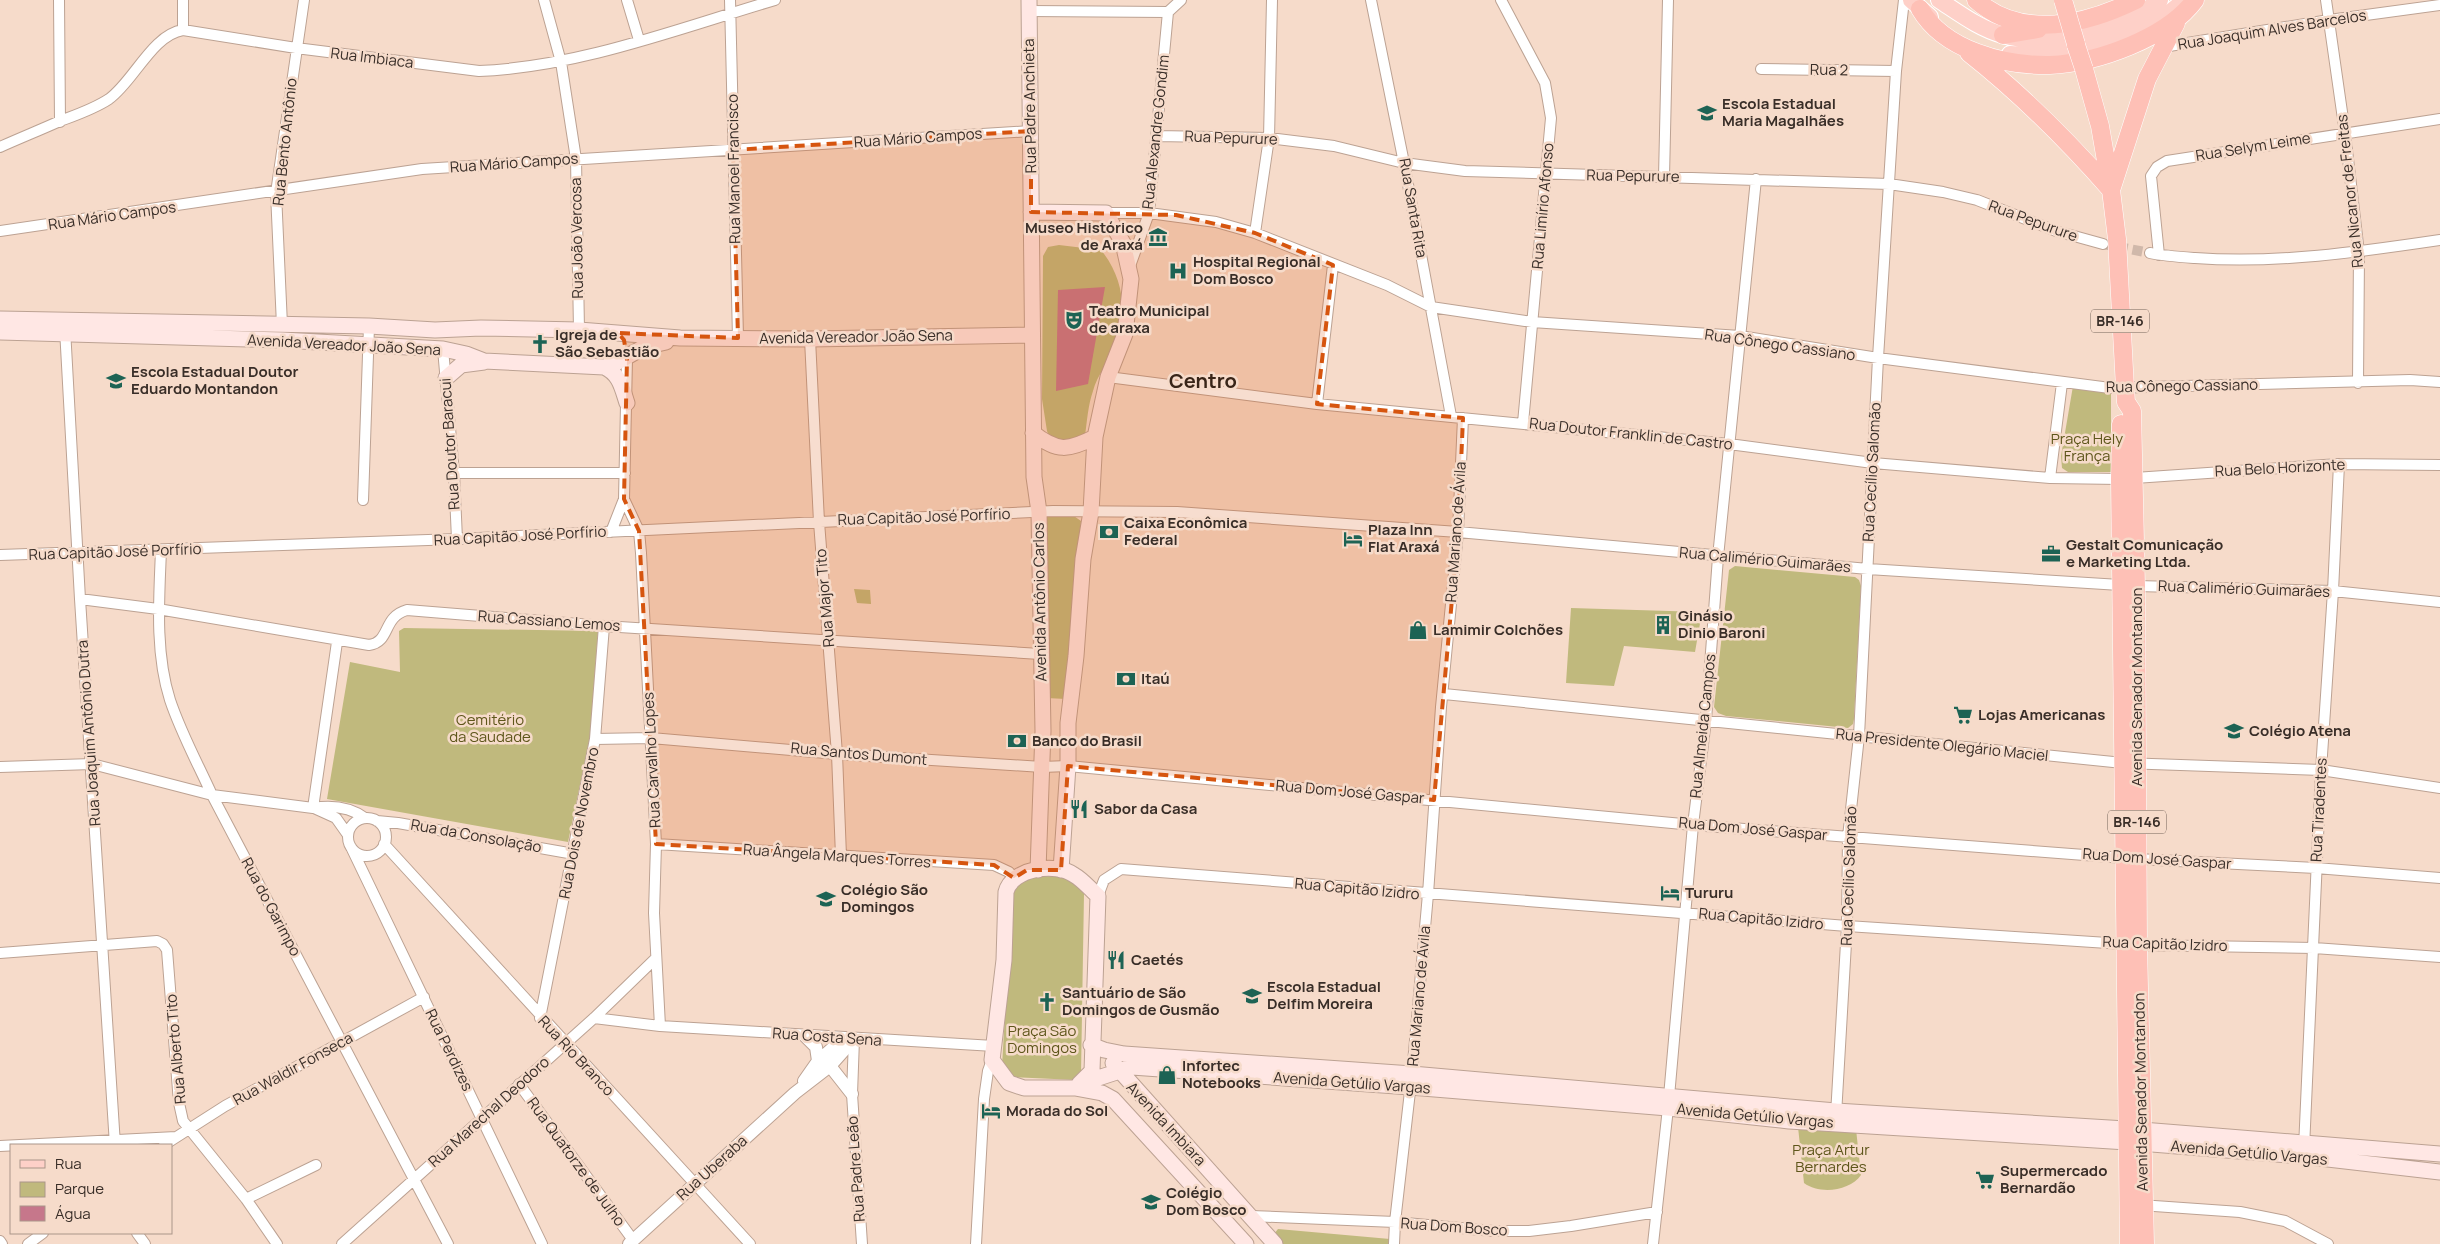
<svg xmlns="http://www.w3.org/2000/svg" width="2440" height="1244" font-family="Manrope,sans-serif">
	<rect width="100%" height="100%" fill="#f6dbca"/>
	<path fill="#c0b97d" d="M1059,245L1101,250C1124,278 1128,314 1115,347C1109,362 1097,375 1093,391C1088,405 1087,422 1085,436L1078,442L1050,439L1047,431L1042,399L1043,256L1048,247Z
		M2073,386L2111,394V472H2068L2062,468L2061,456Z
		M1071,514L1081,521L1066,699L1046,698L1041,522L1048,516Z
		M1735,566L1855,577L1859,580L1861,586L1854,719L1853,724L1848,728L1726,716L1718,713L1714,707L1729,570Z
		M854,589L870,590L871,604L857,603Z
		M1571,608L1702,612L1695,652L1624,646L1614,686L1566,683Z
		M404,628L598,631L590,737L568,842L327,799L350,662L400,672L399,631Z
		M1031,875C1054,878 1071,872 1084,894L1081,1074L1076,1080L1013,1077L1002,1066L1012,895L1016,885Z
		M1798,1127L1856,1129L1861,1175C1850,1191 1820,1195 1804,1183Z
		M1278,1229L1390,1239V1244H1283L1274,1234Z"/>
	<path fill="#c6778b" d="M1105,287L1088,384L1056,391L1058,290Z"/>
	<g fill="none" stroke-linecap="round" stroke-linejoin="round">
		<path stroke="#d0b8aa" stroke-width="10" stroke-dasharray="10 5" stroke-linecap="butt" d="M2103,244L2150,253"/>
		<g stroke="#bca293" stroke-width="12">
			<path id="minor" d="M59,0L60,122
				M183,0V30
				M544,0L561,62L576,159L579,330
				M627,0L639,40
				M730,0L738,338
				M1371,0L1404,163L1451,416
				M1501,0L1545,83L1551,118L1523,423
				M2326,0L2345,133L2359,253L2358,383
				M1029,11L1168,12
				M2163,47L2329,20L2440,5
				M1761,69L1896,71
				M1157,136L1269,138L1334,146L1404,163L1465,171L1889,184L1943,192L1977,200L2056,231L2103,244
				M0,147C20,138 40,130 60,121C76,115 94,109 109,99C134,81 152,35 183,30L296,48L479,71C579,67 680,28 775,0
				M1664,177L1668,0
				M1106,213H1149L1216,222L1255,233L1387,285L1431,307L1532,322L1740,336L1878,358L2110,388L2410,380L2440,382
				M0,231L422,169L1031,131
				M1255,233L1269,138L1272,0
				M2150,253C2164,256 2180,257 2195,258C2277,264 2359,252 2440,240
				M2159,255L2151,176L2157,167L2167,161L2440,119
				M1130,266L1149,213L1168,12L1181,0
				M282,325L276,193L304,0
				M65,329L80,599L115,1145
				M810,339L819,522L837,754L841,856
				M443,349L454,473L457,539
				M1108,377L1317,404L1729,444L1873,463L2050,478L2120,479L2339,464L2440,465
				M1317,404L1333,265
				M454,473H625
				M2050,478L2062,383
				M624,499L639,531L641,553L656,844L654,913L660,1026
				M363,500L369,326
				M611,532L624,499L627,358
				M161,551C159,599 155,653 170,700C181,733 198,764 212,795L448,1244
				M0,555L457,539L1053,511L1177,512L1458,532L1868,569L2136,586L2333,591L2440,602
				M80,599L158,609L369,645C391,642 382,617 407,610L604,626L1040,654
				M1444,694L2123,763L2321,770L2440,788
				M595,739L651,738L837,754L1042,767L1068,766L1693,825L2137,859L2316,868L2440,878
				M0,767L92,764L212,795L313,808C332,805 350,807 365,818
				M313,808L337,642
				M314,808L336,818L348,835
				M348 837a19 19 0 1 1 38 0a19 19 0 1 1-38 0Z
				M377,821L398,823L574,854
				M384,844L750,1244
				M656,844L994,865L1009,872L1014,878
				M351,847L542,1244
				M1098,896L1104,880L1121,869L1847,926L2138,945L2314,948L2440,957
				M0,953L157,941L163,944L167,950L179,1103L183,1121L246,1199L277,1244
				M540,1018L595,739L604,626
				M594,1018L660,1026L994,1046
				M854,1039L852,1094L862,1244
				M519,1084L633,1240
				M1836,1115L1847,926L1848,837L1859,736L1878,358L1896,71L1904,0
				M164,1145L225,1106L424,997
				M0,1146L176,1137
				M2304,1148L2321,770L2333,591L2339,464
				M246,1199L316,1165
				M2140,1205L2240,1212L2285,1221L2328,1244
				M1251,1216L1395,1222L1493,1231H1529L1571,1226L1657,1212
				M137,1233L145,1244
				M0,1241L2,1244
				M28,1244L43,1233
				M342,1244L594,1018L656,958
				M976,1244L984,1099L988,1071L992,1060
				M1394,1244L1395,1222L1412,1074L1428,894L1441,707L1458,532L1463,418
				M1653,1244L1668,1108L1693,825L1706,720L1718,557L1756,179"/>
		</g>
		<g stroke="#bca293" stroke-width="14">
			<path id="tertiary" d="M805,1036L816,1047L818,1061
				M830,1066L852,1094
				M804,1081L818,1061L844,1038
				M629,1244L795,1093L830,1066L854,1039"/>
		</g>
		<g stroke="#bca293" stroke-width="17">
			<path id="secondary" d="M1029,0L1034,477L1039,512L1043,731L1038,870
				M1031,212L1106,213L1123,243L1131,279L1125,334L1108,377L1095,437L1091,512L1083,559L1076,656L1068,723V766L1061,870
				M0,319L369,326L435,330L481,328L579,330L680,338L810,339L1032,335
				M0,332L282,340L443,349L466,354L484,361L604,367L616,363L644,347L666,342
				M604,367C620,374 622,388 627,403
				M446,378L461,365L484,362
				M1033,433C1057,452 1068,451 1095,437
				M1091,1045L1104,1050L1124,1054L1412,1074L1836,1111L2142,1130L2440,1154
				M1113,1063L1275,1244
				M1079,1084L1092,1071L1098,896C1090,889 1083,880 1074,875C1056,862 1012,868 1006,892L1004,960L992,1060L1009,1083L1024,1088H1075L1102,1093L1113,1099L1246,1244
				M1075,1088L1092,1080L1132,1067L1410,1087L1668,1108L1789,1121L2127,1142L2302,1156L2440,1172"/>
		</g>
		<g stroke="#fff" stroke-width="18">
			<path id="primary" d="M1911,0L1930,17
				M1939,0C1959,13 1980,29 2003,35C2041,46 2101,36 2134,17C2143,12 2152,6 2160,0
				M2010,54C2071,60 2140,43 2184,0"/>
		</g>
		<g stroke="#fff" stroke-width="19">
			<path id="trunk" d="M1976,0C2022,41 2087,24 2136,0
				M1920,9C1944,50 2004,66 2050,65C2097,63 2167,38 2195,0
				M2003,35L2038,29
				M1969,53C2021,94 2067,140 2111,190
				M2084,69L2100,126L2111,190L2117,239L2125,388L2126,402L2132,411L2136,586L2138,945L2145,1244
				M2112,187L2147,79L2176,23
				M2121,424L2120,479L2129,1244"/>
		</g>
		<use href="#minor" stroke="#fff" stroke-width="10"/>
		<use href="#tertiary" stroke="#fff" stroke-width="12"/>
		<use href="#secondary" stroke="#ffe7e4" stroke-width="15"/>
		<use href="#primary" stroke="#fed0c8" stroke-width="16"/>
		<use href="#trunk" stroke="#fec0b6" stroke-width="18"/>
		<g stroke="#fff" stroke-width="19" stroke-linecap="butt">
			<path id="trunk-bridge" d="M2063,0L2076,44
				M2076,45L2084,69"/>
		</g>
		<use href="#trunk-bridge" stroke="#fec0b6" stroke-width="18"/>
	</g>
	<path fill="#d6550f" fill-opacity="0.2" stroke="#d6550f" stroke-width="4" stroke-dasharray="10 6" stroke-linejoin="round" d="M1031,131V212L1176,215L1255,233L1333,265L1317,404L1463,418L1458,532L1434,800L1068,766L1061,870H1027L1014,878L994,865L656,844L639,531L624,499L627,358L624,340L618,333L738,338L733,150Z"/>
	<defs>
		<g id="school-bare" transform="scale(1.5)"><path d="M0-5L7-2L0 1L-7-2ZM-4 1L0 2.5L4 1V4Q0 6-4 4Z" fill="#1d6354" stroke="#f6dbca" stroke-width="2.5" paint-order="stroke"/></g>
		<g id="museum-bare" transform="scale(1.5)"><path d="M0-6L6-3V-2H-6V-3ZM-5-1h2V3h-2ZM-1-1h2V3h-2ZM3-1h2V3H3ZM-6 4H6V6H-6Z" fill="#1d6354" stroke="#f6dbca" stroke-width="2.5" paint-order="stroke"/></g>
		<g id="hospital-bare" transform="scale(1.5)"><path d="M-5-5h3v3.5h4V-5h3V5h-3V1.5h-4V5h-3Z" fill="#1d6354" stroke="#f6dbca" stroke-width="2.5" paint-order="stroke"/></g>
		<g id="theatre-bare" transform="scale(1.5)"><path d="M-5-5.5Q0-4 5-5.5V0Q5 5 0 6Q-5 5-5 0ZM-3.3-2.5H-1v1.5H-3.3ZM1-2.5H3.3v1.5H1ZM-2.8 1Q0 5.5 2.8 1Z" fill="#1d6354" stroke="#f6dbca" stroke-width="2.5" paint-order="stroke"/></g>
		<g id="church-bare" transform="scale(1.5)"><path d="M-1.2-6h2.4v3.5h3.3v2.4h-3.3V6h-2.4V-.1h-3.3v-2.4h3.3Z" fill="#1d6354" stroke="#f6dbca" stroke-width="2.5" paint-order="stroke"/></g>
		<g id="bank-bare" transform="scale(1.5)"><path d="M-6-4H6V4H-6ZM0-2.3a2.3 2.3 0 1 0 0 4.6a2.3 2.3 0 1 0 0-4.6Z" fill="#1d6354" stroke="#f6dbca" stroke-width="2.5" paint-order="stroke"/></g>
		<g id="hotel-bare" transform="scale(1.5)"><path d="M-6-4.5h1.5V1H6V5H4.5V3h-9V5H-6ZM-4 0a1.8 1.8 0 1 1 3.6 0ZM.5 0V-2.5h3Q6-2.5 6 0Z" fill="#1d6354" stroke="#f6dbca" stroke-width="2.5" paint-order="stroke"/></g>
		<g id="office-bare" transform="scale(1.5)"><path d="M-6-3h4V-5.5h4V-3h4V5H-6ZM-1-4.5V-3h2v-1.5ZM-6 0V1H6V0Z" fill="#1d6354" stroke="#f6dbca" stroke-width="2.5" paint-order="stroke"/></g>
		<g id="building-bare" transform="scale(1.5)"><path d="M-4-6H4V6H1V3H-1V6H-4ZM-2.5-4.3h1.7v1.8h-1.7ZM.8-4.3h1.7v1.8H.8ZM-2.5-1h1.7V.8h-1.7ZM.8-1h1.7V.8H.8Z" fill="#1d6354" stroke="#f6dbca" stroke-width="2.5" paint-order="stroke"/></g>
		<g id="shop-bare" transform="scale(1.5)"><path d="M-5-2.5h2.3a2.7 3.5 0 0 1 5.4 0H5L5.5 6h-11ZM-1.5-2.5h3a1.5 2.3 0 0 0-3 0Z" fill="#1d6354" stroke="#f6dbca" stroke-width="2.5" paint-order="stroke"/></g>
		<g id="supermarket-bare" transform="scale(1.5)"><path d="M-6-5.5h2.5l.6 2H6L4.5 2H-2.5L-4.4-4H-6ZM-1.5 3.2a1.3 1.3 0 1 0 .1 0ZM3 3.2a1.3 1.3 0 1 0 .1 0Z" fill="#1d6354" stroke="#f6dbca" stroke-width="2.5" paint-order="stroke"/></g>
		<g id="restaurant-bare" transform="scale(1.5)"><path d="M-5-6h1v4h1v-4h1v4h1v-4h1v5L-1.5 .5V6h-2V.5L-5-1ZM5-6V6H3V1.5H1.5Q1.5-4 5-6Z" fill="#1d6354" stroke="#f6dbca" stroke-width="2.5" paint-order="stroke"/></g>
	</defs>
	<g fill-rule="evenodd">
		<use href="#school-bare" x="1707" y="113"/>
		<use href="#museum-bare" x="1158" y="237"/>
		<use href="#hospital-bare" x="1178" y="271"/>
		<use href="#theatre-bare" x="1074" y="320"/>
		<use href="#church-bare" x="540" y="344"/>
		<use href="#school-bare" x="116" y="381"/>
		<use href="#bank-bare" x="1109" y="532"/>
		<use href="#hotel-bare" x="1353" y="539"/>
		<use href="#office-bare" x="2051" y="554"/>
		<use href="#building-bare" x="1663" y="625"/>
		<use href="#shop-bare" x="1418" y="630"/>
		<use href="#bank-bare" x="1126" y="679"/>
		<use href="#supermarket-bare" x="1963" y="715"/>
		<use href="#school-bare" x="2234" y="731"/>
		<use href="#bank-bare" x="1017" y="741"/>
		<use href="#restaurant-bare" x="1079" y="809"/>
		<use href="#hotel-bare" x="1670" y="893"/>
		<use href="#school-bare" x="826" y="899"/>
		<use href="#restaurant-bare" x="1116" y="960"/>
		<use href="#school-bare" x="1252" y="996"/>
		<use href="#church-bare" x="1047" y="1002"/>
		<use href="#shop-bare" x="1167" y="1075"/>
		<use href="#hotel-bare" x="991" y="1111"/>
		<use href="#supermarket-bare" x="1985" y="1180"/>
		<use href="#school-bare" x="1151" y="1202"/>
	</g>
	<g text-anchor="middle" stroke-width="5" stroke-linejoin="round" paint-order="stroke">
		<g fill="#f6dbca" stroke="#726259" stroke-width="1">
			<rect x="2091" y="309.5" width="58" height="23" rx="4"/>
			<rect x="2108" y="810.5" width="58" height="23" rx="4"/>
		</g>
		<g font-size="14" font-weight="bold" fill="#392e28">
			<text x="2120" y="326">BR-146</text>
			<text x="2137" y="827">BR-146</text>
		</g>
		<g font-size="15" fill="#392e28" stroke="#f6dbca">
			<text transform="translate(2272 30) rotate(-9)" y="5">Rua Joaquim Alves Barcelos</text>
			<text transform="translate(372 58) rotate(7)" y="5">Rua Imbiaca</text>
			<text transform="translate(1829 70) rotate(1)" y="5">Rua 2</text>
			<text transform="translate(1030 106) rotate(-91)" y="5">Rua Padre Anchieta</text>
			<text transform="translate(1156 132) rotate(-84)" y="5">Rua Alexandre Gondim</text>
			<text transform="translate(918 138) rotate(-4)" y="5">Rua Mário Campos</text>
			<text transform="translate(1231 138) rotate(2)" y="5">Rua Pepurure</text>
			<text transform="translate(285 142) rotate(-84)" y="5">Rua Bento Antônio</text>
			<text transform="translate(2253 147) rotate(-9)" y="5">Rua Selym Leime</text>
			<text transform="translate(514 163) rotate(-4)" y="5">Rua Mário Campos</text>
			<text transform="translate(734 169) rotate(-91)" y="5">Rua Manoel Francisco</text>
			<text transform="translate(1633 176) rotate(1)" y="5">Rua Pepurure</text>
			<text transform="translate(2350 191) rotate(-96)" y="5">Rua Nicanor de Freitas</text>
			<text transform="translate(1543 206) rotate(-85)" y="5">Rua Limírio Afonso</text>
			<text transform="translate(1413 208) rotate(80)" y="5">Rua Santa Rita</text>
			<text transform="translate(112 216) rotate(-8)" y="5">Rua Mário Campos</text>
			<text transform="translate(2033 221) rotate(20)" y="5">Rua Pepurure</text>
			<text transform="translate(577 238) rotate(-91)" y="5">Rua João Vercosa</text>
			<text transform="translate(856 337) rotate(-1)" y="5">Avenida Vereador João Sena</text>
			<text transform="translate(344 345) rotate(3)" y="5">Avenida Vereador João Sena</text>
			<text transform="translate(1780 345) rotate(8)" y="5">Rua Cônego Cassiano</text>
			<text transform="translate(2182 386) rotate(-1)" y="5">Rua Cônego Cassiano</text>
			<text transform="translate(1631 434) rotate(6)" y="5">Rua Doutor Franklin de Castro</text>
			<text transform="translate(450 444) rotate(-94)" y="5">Rua Doutor Baracui</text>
			<text transform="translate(2280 468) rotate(-3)" y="5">Rua Belo Horizonte</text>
			<text transform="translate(1872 472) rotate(-87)" y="5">Rua Cecílio Salomão</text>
			<text transform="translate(924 517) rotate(-2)" y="5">Rua Capitão José Porfírio</text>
			<text transform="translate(1456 532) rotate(-86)" y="5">Rua Mariano de Ávila</text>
			<text transform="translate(520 536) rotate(-3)" y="5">Rua Capitão José Porfírio</text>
			<text transform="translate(115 552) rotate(-2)" y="5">Rua Capitão José Porfírio</text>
			<text transform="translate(1765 560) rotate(5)" y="5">Rua Calimério Guimarães</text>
			<text transform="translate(2244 589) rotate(2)" y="5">Rua Calimério Guimarães</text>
			<text transform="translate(825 598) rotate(-95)" y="5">Rua Major Tito</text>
			<text transform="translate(1040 602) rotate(-91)" y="5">Avenida Antônio Carlos</text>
			<text transform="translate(549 621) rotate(4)" y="5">Rua Cassiano Lemos</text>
			<text transform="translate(2137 687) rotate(-90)" y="5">Avenida Senador Montandon</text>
			<text transform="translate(1703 726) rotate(-84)" y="5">Rua Almeida Campos</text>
			<text transform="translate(89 733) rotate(-94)" y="5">Rua Joaquim Antônio Dutra</text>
			<text transform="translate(1942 745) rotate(6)" y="5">Rua Presidente Olegário Maciel</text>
			<text transform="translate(859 754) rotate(5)" y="5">Rua Santos Dumont</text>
			<text transform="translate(652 760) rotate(-93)" y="5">Rua Carvalho Lopes</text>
			<text transform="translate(1350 792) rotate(5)" y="5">Rua Dom José Gaspar</text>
			<text transform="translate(2319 810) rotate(-87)" y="5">Rua Tiradentes</text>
			<text transform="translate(579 823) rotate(-79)" y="5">Rua Dois de Novembro</text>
			<text transform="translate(1753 829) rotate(5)" y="5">Rua Dom José Gaspar</text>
			<text transform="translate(476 836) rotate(10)" y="5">Rua da Consolação</text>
			<text transform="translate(837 856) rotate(4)" y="5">Rua Ângela Marques Torres</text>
			<text transform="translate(2157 859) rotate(4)" y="5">Rua Dom José Gaspar</text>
			<text transform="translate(1849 876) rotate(-88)" y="5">Rua Cecílio Salomão</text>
			<text transform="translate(1357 889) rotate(5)" y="5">Rua Capitão Izidro</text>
			<text transform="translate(271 907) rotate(62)" y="5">Rua do Garimpo</text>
			<text transform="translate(1761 919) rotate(5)" y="5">Rua Capitão Izidro</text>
			<text transform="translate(2165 944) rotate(2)" y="5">Rua Capitão Izidro</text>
			<text transform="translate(1419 996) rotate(-85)" y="5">Rua Mariano de Ávila</text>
			<text transform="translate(827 1037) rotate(4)" y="5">Rua Costa Sena</text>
			<text transform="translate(176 1049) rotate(-95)" y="5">Rua Alberto Tito</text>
			<text transform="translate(449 1050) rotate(64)" y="5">Rua Perdizes</text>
			<text transform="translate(576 1056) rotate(47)" y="5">Rua Rio Branco</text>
			<text transform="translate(293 1069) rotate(-29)" y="5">Rua Waldir Fonseca</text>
			<text transform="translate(1352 1083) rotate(4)" y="5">Avenida Getúlio Vargas</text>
			<text transform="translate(2141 1092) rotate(-91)" y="5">Avenida Senador Montandon</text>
			<text transform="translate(489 1112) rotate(-42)" y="5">Rua Marechal Deodoro</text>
			<text transform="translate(1755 1116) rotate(5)" y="5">Avenida Getúlio Vargas</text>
			<text transform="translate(1166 1124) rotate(47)" y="5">Avenida Imbiara</text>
			<text transform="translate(2249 1153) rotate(5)" y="5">Avenida Getúlio Vargas</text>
			<text transform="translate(576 1162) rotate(54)" y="5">Rua Quatorze de Julho</text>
			<text transform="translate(712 1168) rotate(-42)" y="5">Rua Uberaba</text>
			<text transform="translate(856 1169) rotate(-94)" y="5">Rua Padre Leão</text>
			<text transform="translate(1454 1227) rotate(4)" y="5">Rua Dom Bosco</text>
		</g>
		<g font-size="15" font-weight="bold" fill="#392e28" stroke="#f6dbca" text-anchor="start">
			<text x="1722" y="109">Escola Estadual<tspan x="1722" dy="17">Maria Magalhães</tspan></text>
			<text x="1143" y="233" text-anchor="end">Museo Histórico<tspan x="1143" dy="17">de Araxá</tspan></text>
			<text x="1193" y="267">Hospital Regional<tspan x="1193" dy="17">Dom Bosco</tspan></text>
			<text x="1089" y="316">Teatro Municipal<tspan x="1089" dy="17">de araxa</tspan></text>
			<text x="555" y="340">Igreja de<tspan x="555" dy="17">São Sebastião</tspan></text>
			<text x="131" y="377">Escola Estadual Doutor<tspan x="131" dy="17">Eduardo Montandon</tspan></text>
			<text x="1124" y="528">Caixa Econômica<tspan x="1124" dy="17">Federal</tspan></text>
			<text x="1368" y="535">Plaza Inn<tspan x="1368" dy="17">Flat Araxá</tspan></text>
			<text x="2066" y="550">Gestalt Comunicação<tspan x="2066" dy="17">e Marketing Ltda.</tspan></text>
			<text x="1678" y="621">Ginásio<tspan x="1678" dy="17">Dinio Baroni</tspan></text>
			<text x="1433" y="635">Lamimir Colchões</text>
			<text x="1141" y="684">Itaú</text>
			<text x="1978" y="720">Lojas Americanas</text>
			<text x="2249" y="736">Colégio Atena</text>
			<text x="1032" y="746">Banco do Brasil</text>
			<text x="1094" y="814">Sabor da Casa</text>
			<text x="841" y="895">Colégio São<tspan x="841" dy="17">Domingos</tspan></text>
			<text x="1685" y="898">Tururu</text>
			<text x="1131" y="965">Caetés</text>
			<text x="1267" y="992">Escola Estadual<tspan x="1267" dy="17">Delfim Moreira</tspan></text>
			<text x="1062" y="998">Santuário de São<tspan x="1062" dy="17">Domingos de Gusmão</tspan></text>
			<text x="1182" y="1071">Infortec<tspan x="1182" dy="17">Notebooks</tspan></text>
			<text x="1006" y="1116">Morada do Sol</text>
			<text x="2000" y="1176">Supermercado<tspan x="2000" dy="17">Bernardão</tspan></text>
			<text x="1166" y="1198">Colégio<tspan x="1166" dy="17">Dom Bosco</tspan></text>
		</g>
		<g font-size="15" fill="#5e561b" stroke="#f6dbca">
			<text x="2087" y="444">Praça Hely<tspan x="2087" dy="17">França</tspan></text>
			<text x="490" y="725">Cemitério<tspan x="490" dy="17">da Saudade</tspan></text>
			<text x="1042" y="1036">Praça São<tspan x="1042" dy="17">Domingos</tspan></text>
			<text x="1831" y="1155">Praça Artur<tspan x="1831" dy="17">Bernardes</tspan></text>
		</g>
		<g font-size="20" font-weight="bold" fill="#392518" stroke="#f6dbca">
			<text x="1203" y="388">Centro</text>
		</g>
	</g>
	<rect x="10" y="1144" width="162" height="90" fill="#f6dbca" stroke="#aa9689"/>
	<rect x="20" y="1160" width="25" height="8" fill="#fed0c8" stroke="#aa9689"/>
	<text x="55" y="1169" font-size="15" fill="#392e28">Rua</text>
	<rect x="20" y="1182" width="25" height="15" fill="#c0b97d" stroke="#aa9689"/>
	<text x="55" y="1194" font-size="15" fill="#392e28">Parque</text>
	<rect x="20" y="1206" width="25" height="15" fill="#c6778b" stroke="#aa9689"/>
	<text x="55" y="1219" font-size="15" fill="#392e28">Água</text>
</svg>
